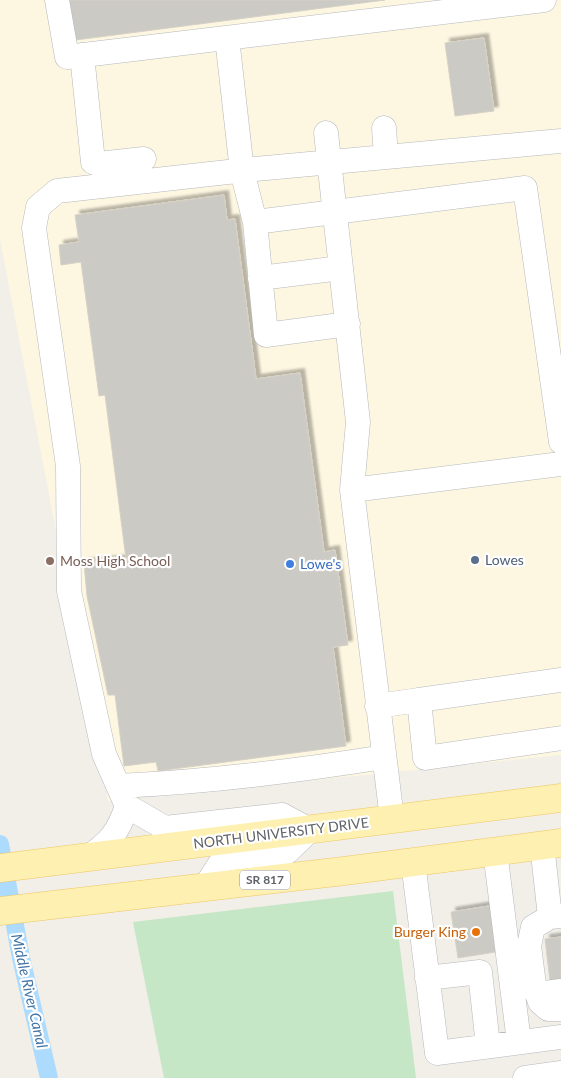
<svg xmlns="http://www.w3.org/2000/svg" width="561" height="1078" font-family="Lato,sans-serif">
	<defs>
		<filter id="shadow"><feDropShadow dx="4.5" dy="-4.5" stdDeviation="1" flood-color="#0004"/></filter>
	</defs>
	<rect width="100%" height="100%" fill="#f1efe8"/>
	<path fill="#fdf6e1" d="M0,0H561V755L108,801L0,240Z"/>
	<path fill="#c6e7c6" d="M393,891L416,1078H164L133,922Z"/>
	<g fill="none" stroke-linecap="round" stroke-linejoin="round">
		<path stroke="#acdbfd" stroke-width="18" d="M0,844L21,958L49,1078"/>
	</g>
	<path fill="#cccac5" stroke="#d6d1c6" filter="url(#shadow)" d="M64,0H385L68,41Z
		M484,38L494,111L455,116L445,43Z
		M224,195L227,220L235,219L256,379L300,373L324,552L335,550L348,645L333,647L346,746L158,771L156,762L124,766L115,695H108L87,596L84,563L126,559L105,395L99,396L81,262L61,265L59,245L79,242L75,215Z
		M495,905L502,951L458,958L451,912Z
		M561,937V980L550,981L545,939Z"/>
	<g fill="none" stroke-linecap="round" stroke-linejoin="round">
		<g stroke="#b5b8bc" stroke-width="25">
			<path id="minor" d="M57,0L67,57L544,0
				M227,38L242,171L255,222
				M82,55L93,162L98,164L144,159
				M384,128L386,157
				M326,133L358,422L352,490L392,819
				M260,278L341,268
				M348,324L266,335L255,222L525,188L561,442
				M352,490L561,464
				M419,700L561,680
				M377,706L419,700L425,758L561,738
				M118,786C207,782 296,771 384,757
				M127,806L104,754L69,591L68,466L34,228L38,207L57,191L255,169L561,141
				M542,845L550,917L561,916
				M495,851L519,1042
				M87,858C110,842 118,833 127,806L165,828L282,815L310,830L287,852L223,859L205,887
				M413,862L437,1053L561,1037
				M550,917L533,927L529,946L534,985L540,1002L548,1009H561
				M427,978L480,972L488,1046
				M537,994L561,991
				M525,1078L561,1073"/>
		</g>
		<g stroke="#efc663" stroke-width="29">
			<path id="major" d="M0,868L561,798
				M0,911L344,871L561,843"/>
		</g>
		<use href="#minor" stroke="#fff" stroke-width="24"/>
		<use href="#major" stroke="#fdf0b1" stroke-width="28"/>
	</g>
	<circle fill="#5c6f8a" stroke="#fff" stroke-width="2" cx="475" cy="560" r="5"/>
	<circle fill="#8d6e63" stroke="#fff" stroke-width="2" cx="50" cy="561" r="5"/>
	<circle fill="#3f7fe0" stroke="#fff" stroke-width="2" cx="290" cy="564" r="5"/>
	<circle fill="#e8710a" stroke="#fff" stroke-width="2" cx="476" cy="932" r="5"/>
	<g text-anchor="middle" stroke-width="4.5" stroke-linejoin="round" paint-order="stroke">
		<rect fill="#fff" stroke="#8f9295" stroke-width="1" x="240" y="870.5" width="50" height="19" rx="4"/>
		<g font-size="12" font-weight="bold" fill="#5f6368">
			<text x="265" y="884">SR 817</text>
		</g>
		<g font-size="14" fill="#4e5e75" stroke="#fff" text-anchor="start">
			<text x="485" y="565">Lowes</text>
		</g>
		<g font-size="14" fill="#785e54" stroke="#fff" text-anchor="start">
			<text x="60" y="566">Moss High School</text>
		</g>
		<g font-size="14" fill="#366cbe" stroke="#fff" text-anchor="start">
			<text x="300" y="569">Lowe's</text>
		</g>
		<g font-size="14" fill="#5f6368" stroke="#fff">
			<text transform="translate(281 833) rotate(-7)" y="5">NORTH UNIVERSITY DRIVE</text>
		</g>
		<g font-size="14" fill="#c56008" stroke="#fff" text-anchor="end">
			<text x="466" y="937">Burger King</text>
		</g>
		<g font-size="15" font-style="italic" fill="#4476a7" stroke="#fff">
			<text transform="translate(29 991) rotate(77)" y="5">Middle River Canal</text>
		</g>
	</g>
</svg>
